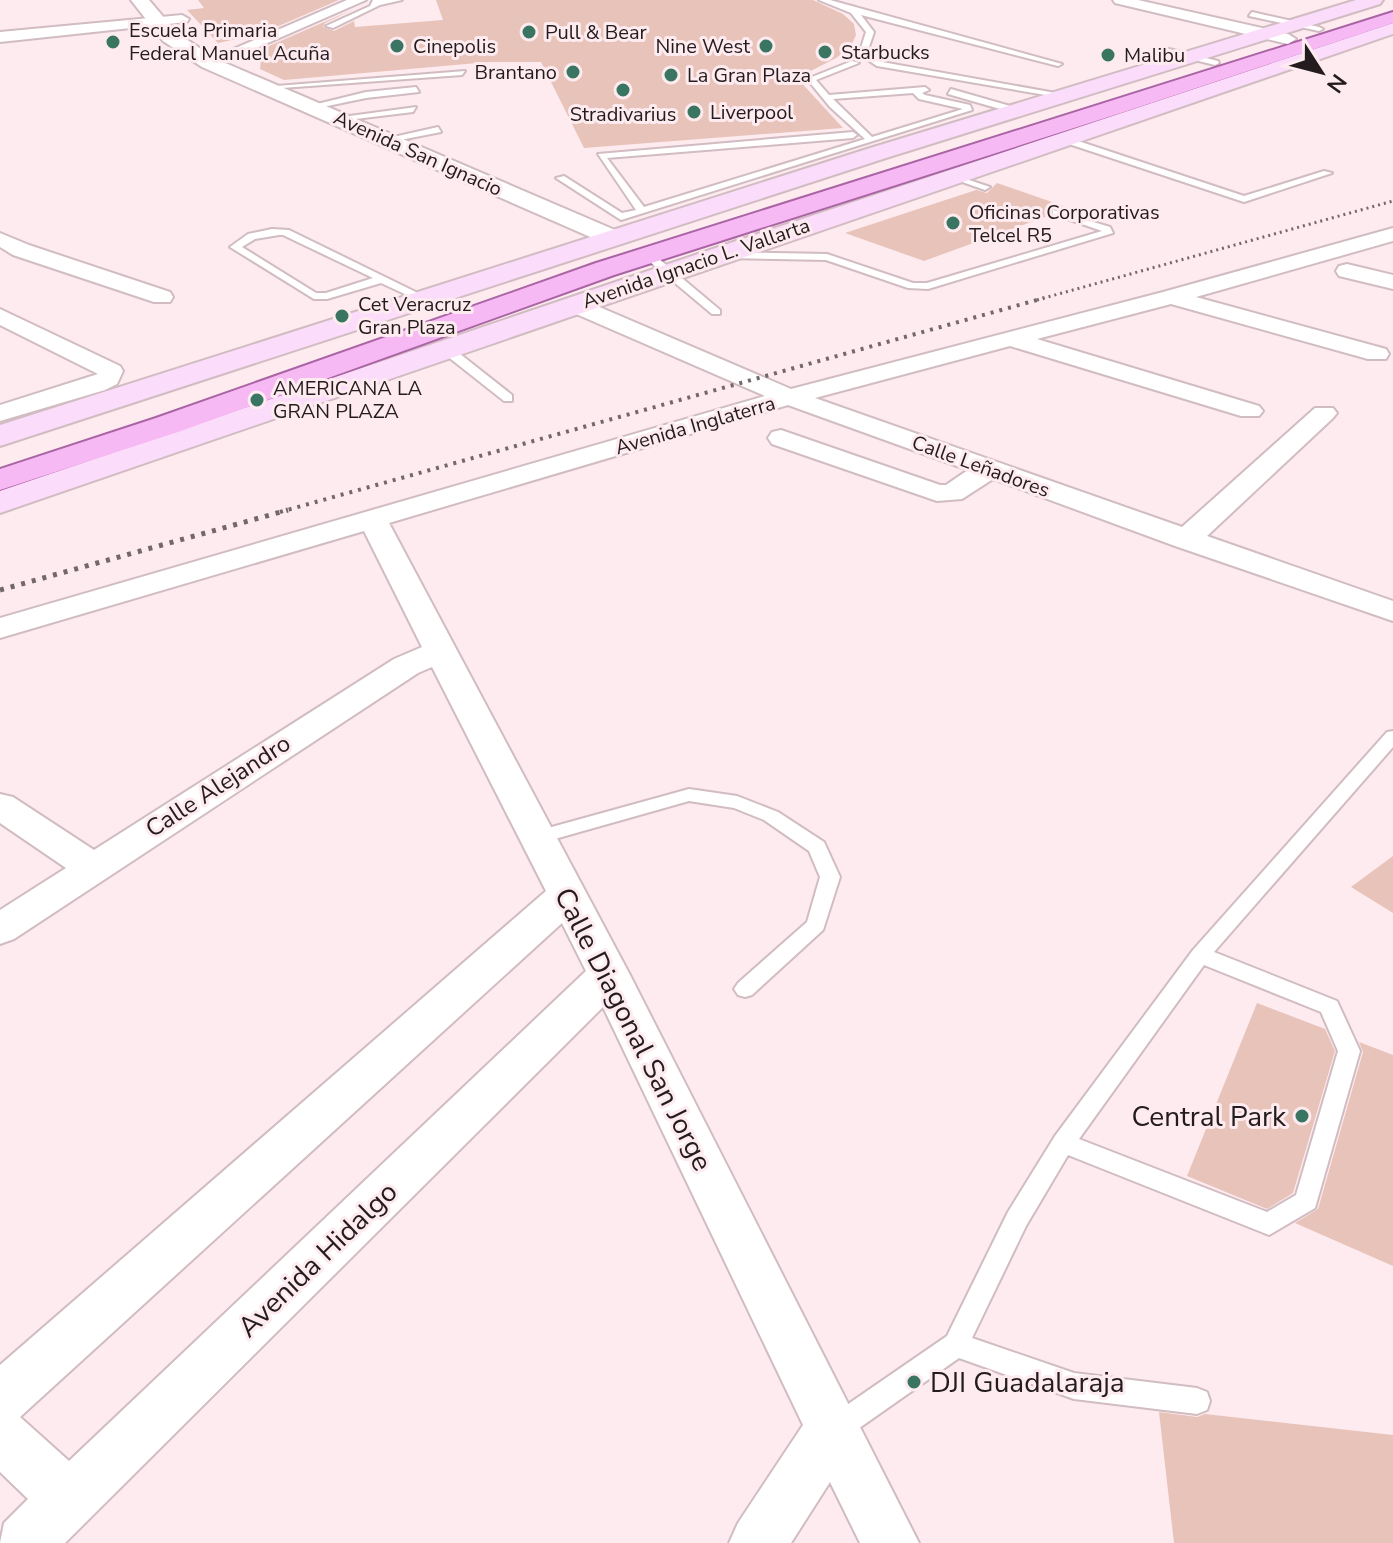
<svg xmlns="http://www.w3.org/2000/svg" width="1393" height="1543" font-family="'Nunito Sans',sans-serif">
	<rect width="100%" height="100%" fill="#fdebef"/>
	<path fill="#e8c3ba" d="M198,0H339L260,34L218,43L187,10L204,8Z
		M436,0H813L843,14L854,24L856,35L850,48L836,58L797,78L843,128L584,148L541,62H489L284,80L260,69L262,49L354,9L325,23L323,27L334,31L354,21L355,27L443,20Z
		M997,183L1069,208H1051L1050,215L924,261L845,233L976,190L987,193Z
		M1393,856V913L1351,887Z
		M1257,1003L1325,1029L1335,1051L1293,1193L1267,1209L1187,1176Z
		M1359,1042L1393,1055V1266L1295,1223L1318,1209L1363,1052Z
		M1159,1412L1197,1417L1205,1414L1393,1435V1543H1174Z"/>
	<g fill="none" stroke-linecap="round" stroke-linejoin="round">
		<path stroke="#d1c1c5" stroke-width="25" stroke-dasharray="25 12" stroke-linecap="butt" d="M855,201L967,162"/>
		<g stroke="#d1bcc1" stroke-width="4">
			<path id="service" d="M373,0H402L380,5L333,28L326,26L370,6Z
				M819,0H830L1062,64L1058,66L861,15L874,32L867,53L882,62L1067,95L1063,98L877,66L859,54L866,32L851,13Z
				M1252,12L1319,27L1323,29L1319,31L1249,16Z
				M1165,48L1218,61L1219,63L1215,65L1162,52Z
				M852,61L859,63L816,80L829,95L925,87L929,90L922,93L925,95L970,105L972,110L621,220L556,178L564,176L622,213L636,210L598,154L853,132L857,135L853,138L607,158L644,207L865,139L830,107L807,79ZM913,93L919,99L963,109L872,137L833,99Z
				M465,71L462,75L268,89L264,87Z
				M416,87L419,92L366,98L313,109L309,106L366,92Z
				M951,89L1017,108L1018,110L1014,113L948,94Z
				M416,107L413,112L339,121L335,118Z
				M438,127L441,132L385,143L380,140Z
				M1066,137L1244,196L1324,171L1332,173L1244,202L1063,142Z
				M951,174L990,187L985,190L951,178Z
				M1053,210L1110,227L1113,233L928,289L908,288L826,260L723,258L718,255L723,252L827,254L913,283H927L1102,231L1053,214Z
				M272,229L289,230L430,299L420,301L381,283L327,299H314L230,247L248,234ZM279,235H283L373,278L326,293H316L242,247L255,239Z
				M644,253H652L720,310V314H712L644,257Z
				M442,346H450L512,395V401H504L442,352Z
				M1393,731V747L1214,952L1337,1001L1360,1051L1315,1208L1269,1235L1068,1155L1026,1226L972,1338L1074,1373L1197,1388L1207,1392L1210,1401L1207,1410L1197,1414L1074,1399L959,1358L845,1438L835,1442L825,1438L821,1429L825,1420L947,1336L1008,1212L1055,1136L1193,950L1387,732ZM1204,965L1321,1012L1338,1051L1296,1195L1267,1212L1079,1139Z
				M689,789L737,796L778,812L824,842L840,877L823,930L752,995L745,997L738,995L734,989L738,983L807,922L820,877L809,851L764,820L734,808L689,801L537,844L528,838L530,833Z"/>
		</g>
		<g stroke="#d1bcc1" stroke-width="4">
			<path id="minor" d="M347,0H366L215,66H203L201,63Z
				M1113,0H1138L1288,34L1296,39L1288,44L1115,3Z
				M182,15L189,19L187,22L0,42V32Z
				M1393,228V241L1196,297L1386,349L1389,354L1386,359H1368L1171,304L1037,339L1259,406L1263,411L1259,416H1241L1010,346L815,398L1182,527L1315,408H1333L1337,413L1333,418L1207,536L1393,601V621L1175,546L993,479L962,499L937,501L772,444L768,438L772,432L781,430L940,485H946L968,470L788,405L389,523L630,975L919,1543H860L830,1482L791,1543H729L738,1523L803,1425L603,1007L65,1543H0L4,1523L28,1499L0,1472V1365L546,891L432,667L418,673L14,939L0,944V910L66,868L0,823V794L13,797L94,850L394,659L422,647L364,531L0,638V618L765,396L567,310L564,305L567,300H583L791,389L1163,292ZM562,923L586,971L69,1461L20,1417Z
				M0,233L29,245L170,292L173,297L170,302H154L13,255L0,247Z
				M1347,264L1393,275V289L1339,276L1336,271L1339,266Z
				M0,309L120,366L123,371L117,384L105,390L0,421V405L98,374L0,325Z"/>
		</g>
		<g stroke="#d1bcc1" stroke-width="4">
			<path id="tertiary" d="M131,0H149L177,33L216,59L622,233L626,238L622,243H604L202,67L163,41Z"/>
		</g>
		<g stroke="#d1bcc1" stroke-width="4">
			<path id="secondary" d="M1356,0H1383L1380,4L886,158L0,446V425L870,148Z
				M1393,23V34L0,513V491L736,241Z"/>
		</g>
		<g stroke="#a964a4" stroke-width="4">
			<path id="primary" d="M1393,12V23L1124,112L614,275L178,432L0,490V469L156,418L596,263Z"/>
		</g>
		<use href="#service" fill="#fff" fill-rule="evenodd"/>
		<use href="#minor" fill="#fff" fill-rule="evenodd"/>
		<use href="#tertiary" fill="#fff" fill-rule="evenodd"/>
		<use href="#secondary" fill="#fbdcfa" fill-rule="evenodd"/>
		<use href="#primary" fill="#f7b9f4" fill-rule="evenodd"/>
		<path stroke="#726769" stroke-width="3" stroke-dasharray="2 4" stroke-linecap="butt" d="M1037,300L1393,201"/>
		<path stroke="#726769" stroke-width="4" stroke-dasharray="3 6" stroke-linecap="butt" d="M280,512L1044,298"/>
		<path stroke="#726769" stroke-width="5" stroke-dasharray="4 7" stroke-linecap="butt" d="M0,590L288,510"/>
	</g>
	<g fill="#397560" stroke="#fdebef" stroke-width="3">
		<circle cx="529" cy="32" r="8"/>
		<circle cx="113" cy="42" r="8"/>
		<circle cx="397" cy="46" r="8"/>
		<circle cx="766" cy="46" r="8"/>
		<circle cx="825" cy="52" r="8"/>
		<circle cx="1108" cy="55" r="8"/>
		<circle cx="573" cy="72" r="8"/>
		<circle cx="671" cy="75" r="8"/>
		<circle cx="623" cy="90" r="8"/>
		<circle cx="694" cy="112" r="8"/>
		<circle cx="953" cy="223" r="8"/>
		<circle cx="342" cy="316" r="8"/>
		<circle cx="257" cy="400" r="8"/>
		<circle cx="1302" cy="1116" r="8"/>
		<circle cx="914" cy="1382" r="8"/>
	</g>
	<g text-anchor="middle" stroke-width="6" stroke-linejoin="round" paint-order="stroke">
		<g font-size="20" fill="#231b1d" stroke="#fdebef" text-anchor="start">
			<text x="129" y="37">Escuela Primaria<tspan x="129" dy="23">Federal Manuel Acuña</tspan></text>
			<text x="545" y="39">Pull &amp; Bear</text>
			<text x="413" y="53">Cinepolis</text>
			<text x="750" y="53" text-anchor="end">Nine West</text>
			<text x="841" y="59">Starbucks</text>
			<text x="1124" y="62">Malibu</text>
			<text x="557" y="79" text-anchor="end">Brantano</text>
			<text x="687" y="82">La Gran Plaza</text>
			<text x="710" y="119">Liverpool</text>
			<text x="623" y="121" text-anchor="middle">Stradivarius</text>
			<text x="969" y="219">Oficinas Corporativas<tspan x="969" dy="23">Telcel R5</tspan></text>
			<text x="358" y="311">Cet Veracruz<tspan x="358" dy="23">Gran Plaza</tspan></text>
			<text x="273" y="395">AMERICANA LA<tspan x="273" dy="23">GRAN PLAZA</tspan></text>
		</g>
		<g font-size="20" fill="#231b1d" stroke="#fdebef">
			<text transform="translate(418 153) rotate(24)" y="7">Avenida San Ignacio</text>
			<text transform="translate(696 263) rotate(-19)" y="7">Avenida Ignacio L. Vallarta</text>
			<text transform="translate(695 425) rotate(-16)" y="7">Avenida Inglaterra</text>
			<text transform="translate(981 466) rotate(20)" y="7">Calle Leñadores</text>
		</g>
		<g font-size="24" fill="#231b1d" stroke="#fdebef">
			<text transform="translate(218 786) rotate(-33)" y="8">Calle Alejandro</text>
		</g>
		<g font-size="28" fill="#231b1d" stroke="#fdebef">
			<text transform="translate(634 1029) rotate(63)" y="10">Calle Diagonal San Jorge</text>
			<text transform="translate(317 1259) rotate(-44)" y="10">Avenida Hidalgo</text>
		</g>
		<g font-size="28" fill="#231b1d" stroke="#fdebef" text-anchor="end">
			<text x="1286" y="1126">Central Park</text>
			<text x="930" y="1392" text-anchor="start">DJI Guadalaraja</text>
		</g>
	</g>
	<g transform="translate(1321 72) rotate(126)" stroke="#fdebef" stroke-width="6" paint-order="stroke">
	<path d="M0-6L14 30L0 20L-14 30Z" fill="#231b1d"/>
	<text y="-12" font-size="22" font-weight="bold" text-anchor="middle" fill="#231b1d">N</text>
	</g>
</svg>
